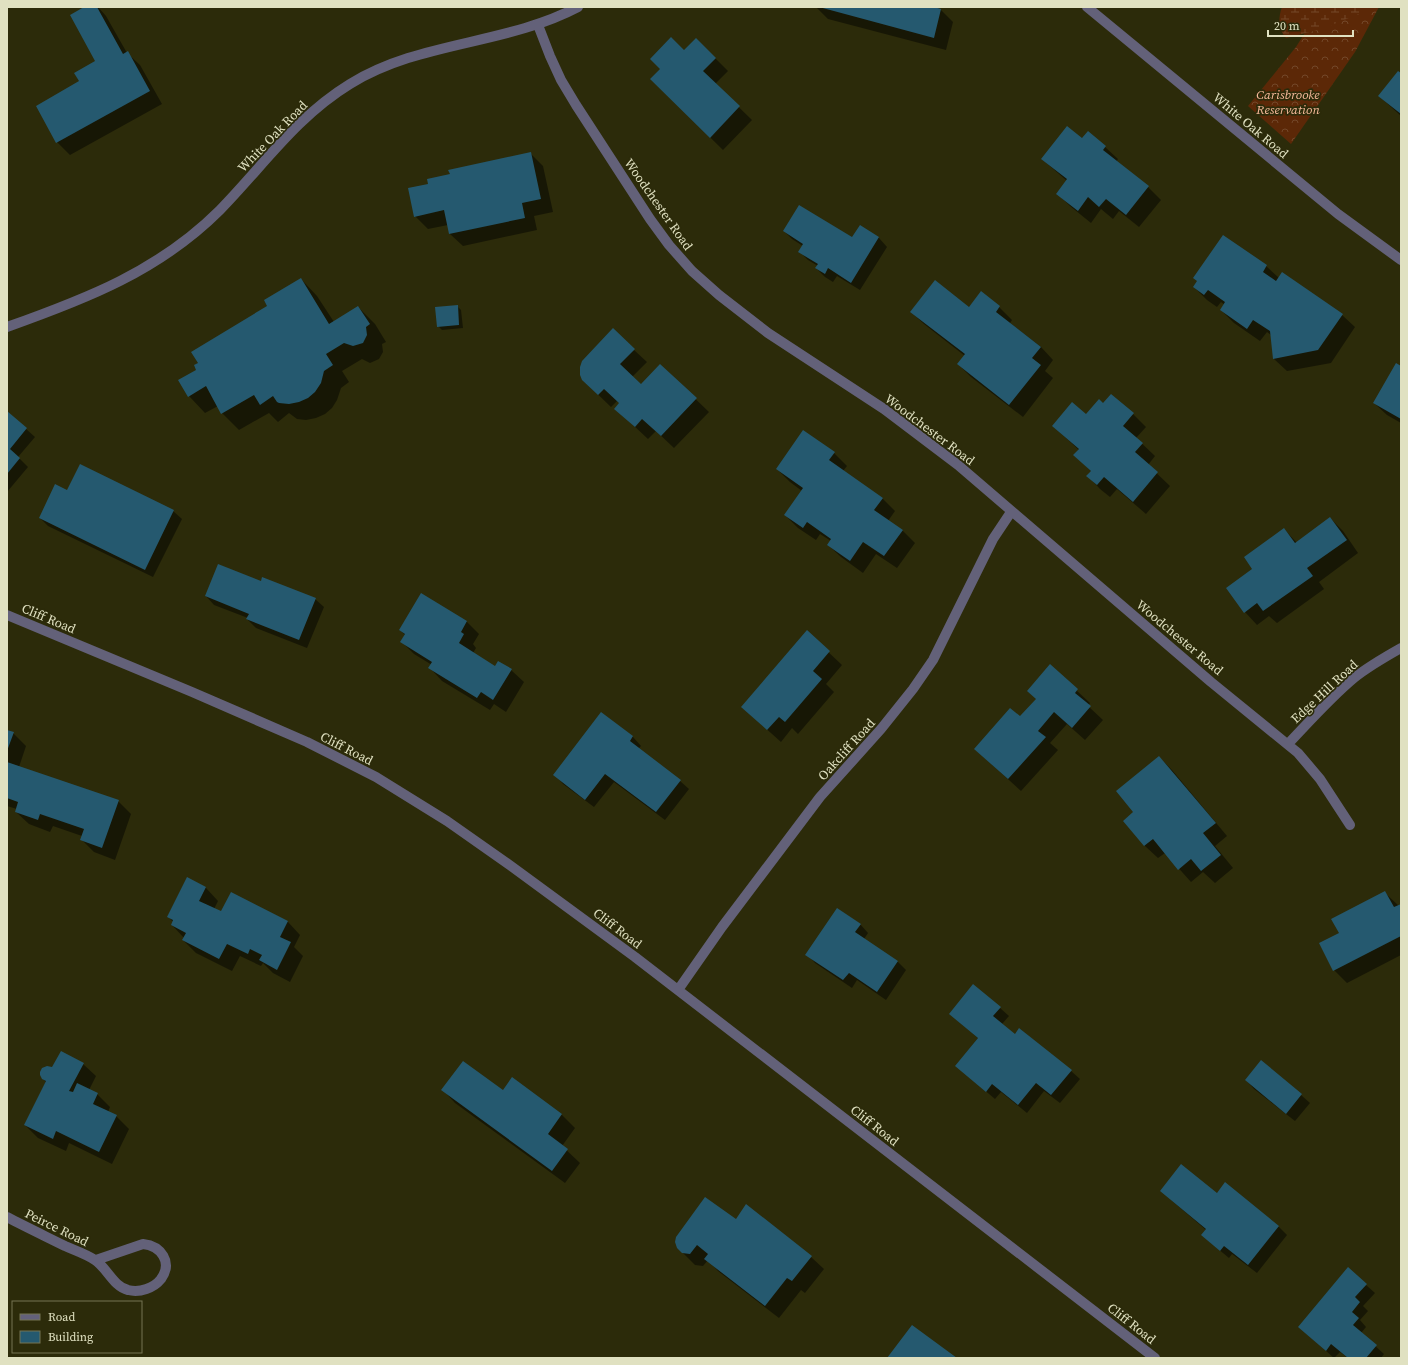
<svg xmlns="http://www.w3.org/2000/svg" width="1408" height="1365" font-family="'Source Serif 4',serif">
	<defs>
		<pattern id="forest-crowns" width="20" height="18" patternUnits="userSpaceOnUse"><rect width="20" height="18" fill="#5c2807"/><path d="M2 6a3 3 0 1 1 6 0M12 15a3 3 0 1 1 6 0" fill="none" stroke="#734729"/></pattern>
		<pattern id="wetland-marsh" width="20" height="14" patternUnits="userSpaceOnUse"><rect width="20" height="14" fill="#5c2807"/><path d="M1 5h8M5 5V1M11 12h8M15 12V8" fill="none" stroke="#734729"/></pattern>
	</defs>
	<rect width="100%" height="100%" fill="#2c2b0a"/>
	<path fill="url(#forest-crowns)" d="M1321,7H1379L1355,52L1291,144L1248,106L1296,47Z"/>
	<path fill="url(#wetland-marsh)" d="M1282,7H1376L1322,29L1286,38C1278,29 1278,18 1282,7Z"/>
	<path fill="#0007" d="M86,7H98L106,16L127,53L140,65L162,104L70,155L57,142L80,82L96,61Z
		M816,7H930L941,10L953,22L946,50L828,19Z
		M696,39L728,71L715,84L752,120L723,150L651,79L685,51Z
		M1401,74V116L1379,96Z
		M1082,139L1105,147L1118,159L1116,162L1148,187L1161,200L1139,227L1119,211L1113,219L1101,209L1091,223L1070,206L1057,193L1067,181L1042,159Z
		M530,153L543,166L553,212L534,216L537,230L463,246L450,234L448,225L428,229L415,216Z
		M860,227L879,238L887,247L860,290L837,276L833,282L825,277L816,268L818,266L808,260L800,252L803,246L792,239L784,231L853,239Z
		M1266,266L1279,278L1342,315L1355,327L1331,363L1287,371L1274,359L1271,335L1267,332L1260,341L1234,323L1221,310L1225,305L1221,302L1217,307L1207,300L1194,287Z
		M301,279L317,296L334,322L358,307L375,324L386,342L382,344L383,352L379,359L370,363L362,359L342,371L349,382L341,388L337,400L332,408L325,414L316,418L306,420L297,419L289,413L278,422L269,413L239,430L222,413L218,406L205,413L189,396L199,363Z
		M981,293L999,307L1012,320L1010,323L1041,347L1053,360L1045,371L1053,378L1023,417L971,377L958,364L965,356L924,324L911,312L969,308Z
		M457,306L461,310L463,328L442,330L438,326Z
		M634,350L647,362L632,377L641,385L660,365L709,412L674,448L656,431L648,439L616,409L620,403L617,401L611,407L582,379Z
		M1401,367V423L1387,415L1374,403Z
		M1103,404L1133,414L1146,427L1136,438L1155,456L1148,465L1170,486L1146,514L1117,489L1110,497L1100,489L1088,476L1092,472L1075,455L1079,450L1053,426L1086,415Z
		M7,412L35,437L18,457L28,467L7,492Z
		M834,453L847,466L843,471L882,498L895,511L888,521L902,530L915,543L897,568L876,554L863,573L841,557L828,545L831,541L820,534L816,540L798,528L785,515L802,491L790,482L777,469Z
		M67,491L173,511L182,519L153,577L48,526L40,518Z
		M1330,518L1343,531L1358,553L1319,582L1324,589L1277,623L1269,616L1257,625L1245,612L1253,569L1284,529L1297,543Z
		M261,583L315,599L324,607L307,648L256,628L247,619L248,618L214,605L206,596Z
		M421,594L467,622L479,634L473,644L476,648L473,653L495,667L511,670L524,682L506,712L494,704L490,710L442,681L430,668L432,665L414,654L401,641L405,635L400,630Z
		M807,632L842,665L826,684L834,692L798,734L792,728L781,742L742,707Z
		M1050,666L1090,703L1088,706L1103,720L1085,740L1067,724L1050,743L1058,750L1021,791L975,749L1020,718L1037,699Z
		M601,713L633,737L641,746L638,749L680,781L689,789L665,820L614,782L594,807L563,784L555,775Z
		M7,731L13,733L26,746L19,767L118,801L131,814L115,860L94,852L81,839L82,836L53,826L50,832L29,824L16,812L17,809L7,806V807Z
		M1159,757L1172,770L1227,836L1215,846L1233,868L1215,883L1203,872L1191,882L1165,853L1158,858L1145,846L1124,821L1135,812Z
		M187,879L206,888L218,901L214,909L221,913L231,893L288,922L300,935L294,947L303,956L290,982L273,973L263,963L261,966L240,956L232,971L196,953L183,940L184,938L172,925L173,922L168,916Z
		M1385,893L1399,906L1401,905V955L1347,983L1334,970Z
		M860,924L868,933L864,939L898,962L906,970L886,1000L857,980L852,988L815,963L807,954Z
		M1000,1008L1009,1016L1002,1024L1015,1035L1020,1029L1071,1071L1080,1079L1060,1103L1044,1091L1027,1113L1001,1092L995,1099L956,1066L978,1038L950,1014Z
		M83,1064L96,1076L89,1090L97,1094L110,1107L108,1112L116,1116L129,1129L112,1164L69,1143L66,1151L38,1138L25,1125L46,1082L42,1078L52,1068Z
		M512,1079L562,1115L575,1128L562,1146L580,1163L565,1183L455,1103L443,1090L503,1091Z
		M1246,1080L1301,1095L1310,1103L1295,1121L1254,1089Z
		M1225,1184L1279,1227L1287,1235L1257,1273L1232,1254L1229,1258L1211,1243L1202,1235L1206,1230L1170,1199L1217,1194Z
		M736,1221L811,1257L824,1269L805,1293L801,1290L779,1318L718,1271L708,1260L703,1266L695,1265L677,1247Z
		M1366,1285L1375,1293L1363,1306L1368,1311L1360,1320L1366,1327L1361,1333L1384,1354L1381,1358H1348L1340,1352L1334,1358L1299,1327Z"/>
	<path fill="#25596f" d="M84,7H97L123,54L128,51L150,91L56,143L36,106L79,81L74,73L95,61L70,15Z
		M819,7H934L941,9L934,38Z
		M671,37L684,50L696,38L716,58L703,71L740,106L710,138L650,79L660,69L650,59Z
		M1398,71L1401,73V114L1378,96Z
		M1067,126L1082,138L1088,131L1106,146L1103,150L1149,186L1126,215L1106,199L1099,207L1088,197L1078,211L1056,194L1067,179L1041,159Z
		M531,152L541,199L522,203L525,218L449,234L444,210L414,217L408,188L428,184L427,179L450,174L448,170Z
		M799,205L852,237L860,225L879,237L851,283L828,268L825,274L815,268L818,264L798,252L803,244L783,231Z
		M1223,235L1267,265L1263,272L1276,281L1282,272L1343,314L1318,350L1273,359L1270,331L1253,320L1247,329L1220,310L1225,302L1208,290L1204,295L1193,287L1197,281L1193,278Z
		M301,278L329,324L358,306L370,324L366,327L367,335L363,343L353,346L344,343L326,354L333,365L324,371L321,383L315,392L308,398L299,402L289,404L279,403L277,402L273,396L260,405L254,395L221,414L206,386L188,397L178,380L196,370L194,365L198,363L191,352L267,306L264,300Z
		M935,280L969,307L981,291L1000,306L996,312L1041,347L1032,358L1041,365L1009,405L957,364L965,354L910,312Z
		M458,305L459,325L437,327L435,307Z
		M613,328L635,349L620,364L641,384L660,364L697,398L661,436L642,419L635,427L614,409L619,403L604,389L598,395L582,380L580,375V367L582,361Z
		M1396,363L1401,366V419L1373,403Z
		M1111,394L1134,413L1123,426L1143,443L1135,452L1158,472L1133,502L1104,477L1097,485L1086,476L1091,471L1073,455L1079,449L1052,426L1072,402L1086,414L1099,399L1103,403Z
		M7,411L27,428L10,449L20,458L7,474Z
		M803,430L835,452L829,460L883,498L874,510L903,530L884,556L863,542L850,561L827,545L831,539L807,522L803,528L784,515L803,488L776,469Z
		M80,464L174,510L145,570L39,518L55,484L67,490Z
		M1330,517L1347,540L1307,568L1313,576L1263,611L1257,603L1244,613L1226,588L1252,569L1244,557L1284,528L1295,543Z
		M218,564L261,581L262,577L316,598L299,640L246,619L249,614L205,596Z
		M421,593L467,621L461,632L464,634L459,643L495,666L498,661L512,669L493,700L481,692L477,698L428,668L432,662L400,642L405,634L399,630Z
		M807,630L830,651L813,671L822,679L785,722L779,717L767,730L741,707Z
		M1050,664L1078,689L1075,693L1091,706L1072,728L1054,712L1038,731L1046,737L1008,779L974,749L1010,708L1020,716L1036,699L1027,691Z
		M601,712L633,736L630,741L681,780L656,812L605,774L585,800L553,775Z
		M7,730L14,732L7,751Z
		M1159,756L1216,823L1203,833L1221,855L1201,871L1191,859L1178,870L1153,839L1144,846L1123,821L1133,812L1116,791Z
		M7,762L119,800L102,848L80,840L84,829L40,814L38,820L15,812L18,802L7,798Z
		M187,877L206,887L199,901L221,911L231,892L288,921L280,937L291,942L277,970L259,960L262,955L250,949L248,954L227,944L219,959L182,940L186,933L171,925L173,920L167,917Z
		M1385,891L1394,907L1401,904V936L1333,971L1319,943L1339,933L1331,919Z
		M837,908L861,924L855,932L898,961L877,992L849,973L843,980L805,955Z
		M973,984L1001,1007L993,1016L1015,1034L1019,1028L1072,1070L1051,1095L1036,1083L1018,1105L992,1084L986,1092L955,1066L978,1038L949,1014Z
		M61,1051L84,1063L69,1091L73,1092L77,1083L98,1093L93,1104L117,1115L99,1152L56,1131L53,1139L24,1125L46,1081L42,1079L40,1075V1072L42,1068L47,1066L52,1067Z
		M1261,1060L1302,1094L1286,1114L1245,1080Z
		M463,1061L503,1090L512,1077L562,1114L548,1134L568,1149L552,1171L441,1090Z
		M1181,1164L1217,1193L1225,1182L1279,1226L1248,1265L1224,1246L1220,1251L1201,1235L1206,1229L1160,1191Z
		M705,1197L736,1219L746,1204L812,1256L792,1281L787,1278L765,1306L704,1259L708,1254L697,1245L690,1254L682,1253L677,1248L675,1242L676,1237Z
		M1348,1267L1367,1284L1355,1297L1360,1302L1352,1312L1359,1318L1353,1325L1377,1345L1366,1358H1348L1331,1344L1326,1351L1298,1327Z
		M912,1325L957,1358H887Z"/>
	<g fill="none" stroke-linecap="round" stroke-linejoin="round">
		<path stroke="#636179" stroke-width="10" d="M1087,7L1338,214L1401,260
			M538,25L550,56L561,80L576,105L650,219L669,245L692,271L719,295L768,333L884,409L958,465L1211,682L1298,753L1320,779L1350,825
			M7,327C86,299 159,271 220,210C263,166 296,117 350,84C419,41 506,45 578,7
			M7,615L192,692L307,742L376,777L447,821L511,866L635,957L1155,1358
			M1288,744C1309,722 1330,698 1354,678C1369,666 1385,657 1401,648
			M678,990L722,927L820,797L881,729L913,689L933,660L993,539L1011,512
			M7,1217C26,1227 45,1236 65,1246C74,1250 86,1254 95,1260C107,1268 114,1287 128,1290C140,1293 154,1288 161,1279C173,1262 161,1246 143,1244L96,1260"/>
	</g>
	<g text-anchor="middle" stroke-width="3.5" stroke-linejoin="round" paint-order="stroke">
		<g font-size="13" font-style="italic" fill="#f8ba9b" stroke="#2c2b0a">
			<text x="1288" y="99">Carisbrooke<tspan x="1288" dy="15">Reservation</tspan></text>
		</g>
		<g font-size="13" fill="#e0e1c1" stroke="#2c2b0a">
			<text transform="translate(1251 125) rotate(40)" y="5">White Oak Road</text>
			<text transform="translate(272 136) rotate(-46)" y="5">White Oak Road</text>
			<text transform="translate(659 204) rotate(55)" y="5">Woodchester Road</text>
			<text transform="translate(930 429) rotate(37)" y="5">Woodchester Road</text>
			<text transform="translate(49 618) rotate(23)" y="5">Cliff Road</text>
			<text transform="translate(1180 637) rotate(40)" y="5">Woodchester Road</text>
			<text transform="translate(1324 691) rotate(-43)" y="5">Edge Hill Road</text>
			<text transform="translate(347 748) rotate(27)" y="5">Cliff Road</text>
			<text transform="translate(846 749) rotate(-48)" y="5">Oakcliff Road</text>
			<text transform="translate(618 928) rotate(37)" y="5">Cliff Road</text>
			<text transform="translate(875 1125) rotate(38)" y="5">Cliff Road</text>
			<text transform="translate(57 1227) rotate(26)" y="5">Peirce Road</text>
			<text transform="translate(1132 1323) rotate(38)" y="5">Cliff Road</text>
		</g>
	</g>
	<rect width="1408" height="1365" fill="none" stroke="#e0e1c1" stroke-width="16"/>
	<rect x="12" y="1301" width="130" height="52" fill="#2c2b0a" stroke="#747453"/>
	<rect x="20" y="1314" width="20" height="6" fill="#636179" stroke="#747453"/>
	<text x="48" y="1321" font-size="12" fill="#e0e1c1">Road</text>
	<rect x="20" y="1331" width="20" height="12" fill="#25596f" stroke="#747453"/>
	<text x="48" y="1341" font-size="12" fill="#e0e1c1">Building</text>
	<path d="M1268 30v6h85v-6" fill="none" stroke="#e0e1c1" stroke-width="2"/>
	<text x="1274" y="30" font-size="12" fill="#e0e1c1" stroke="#2c2b0a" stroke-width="3" paint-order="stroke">20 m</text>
</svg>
